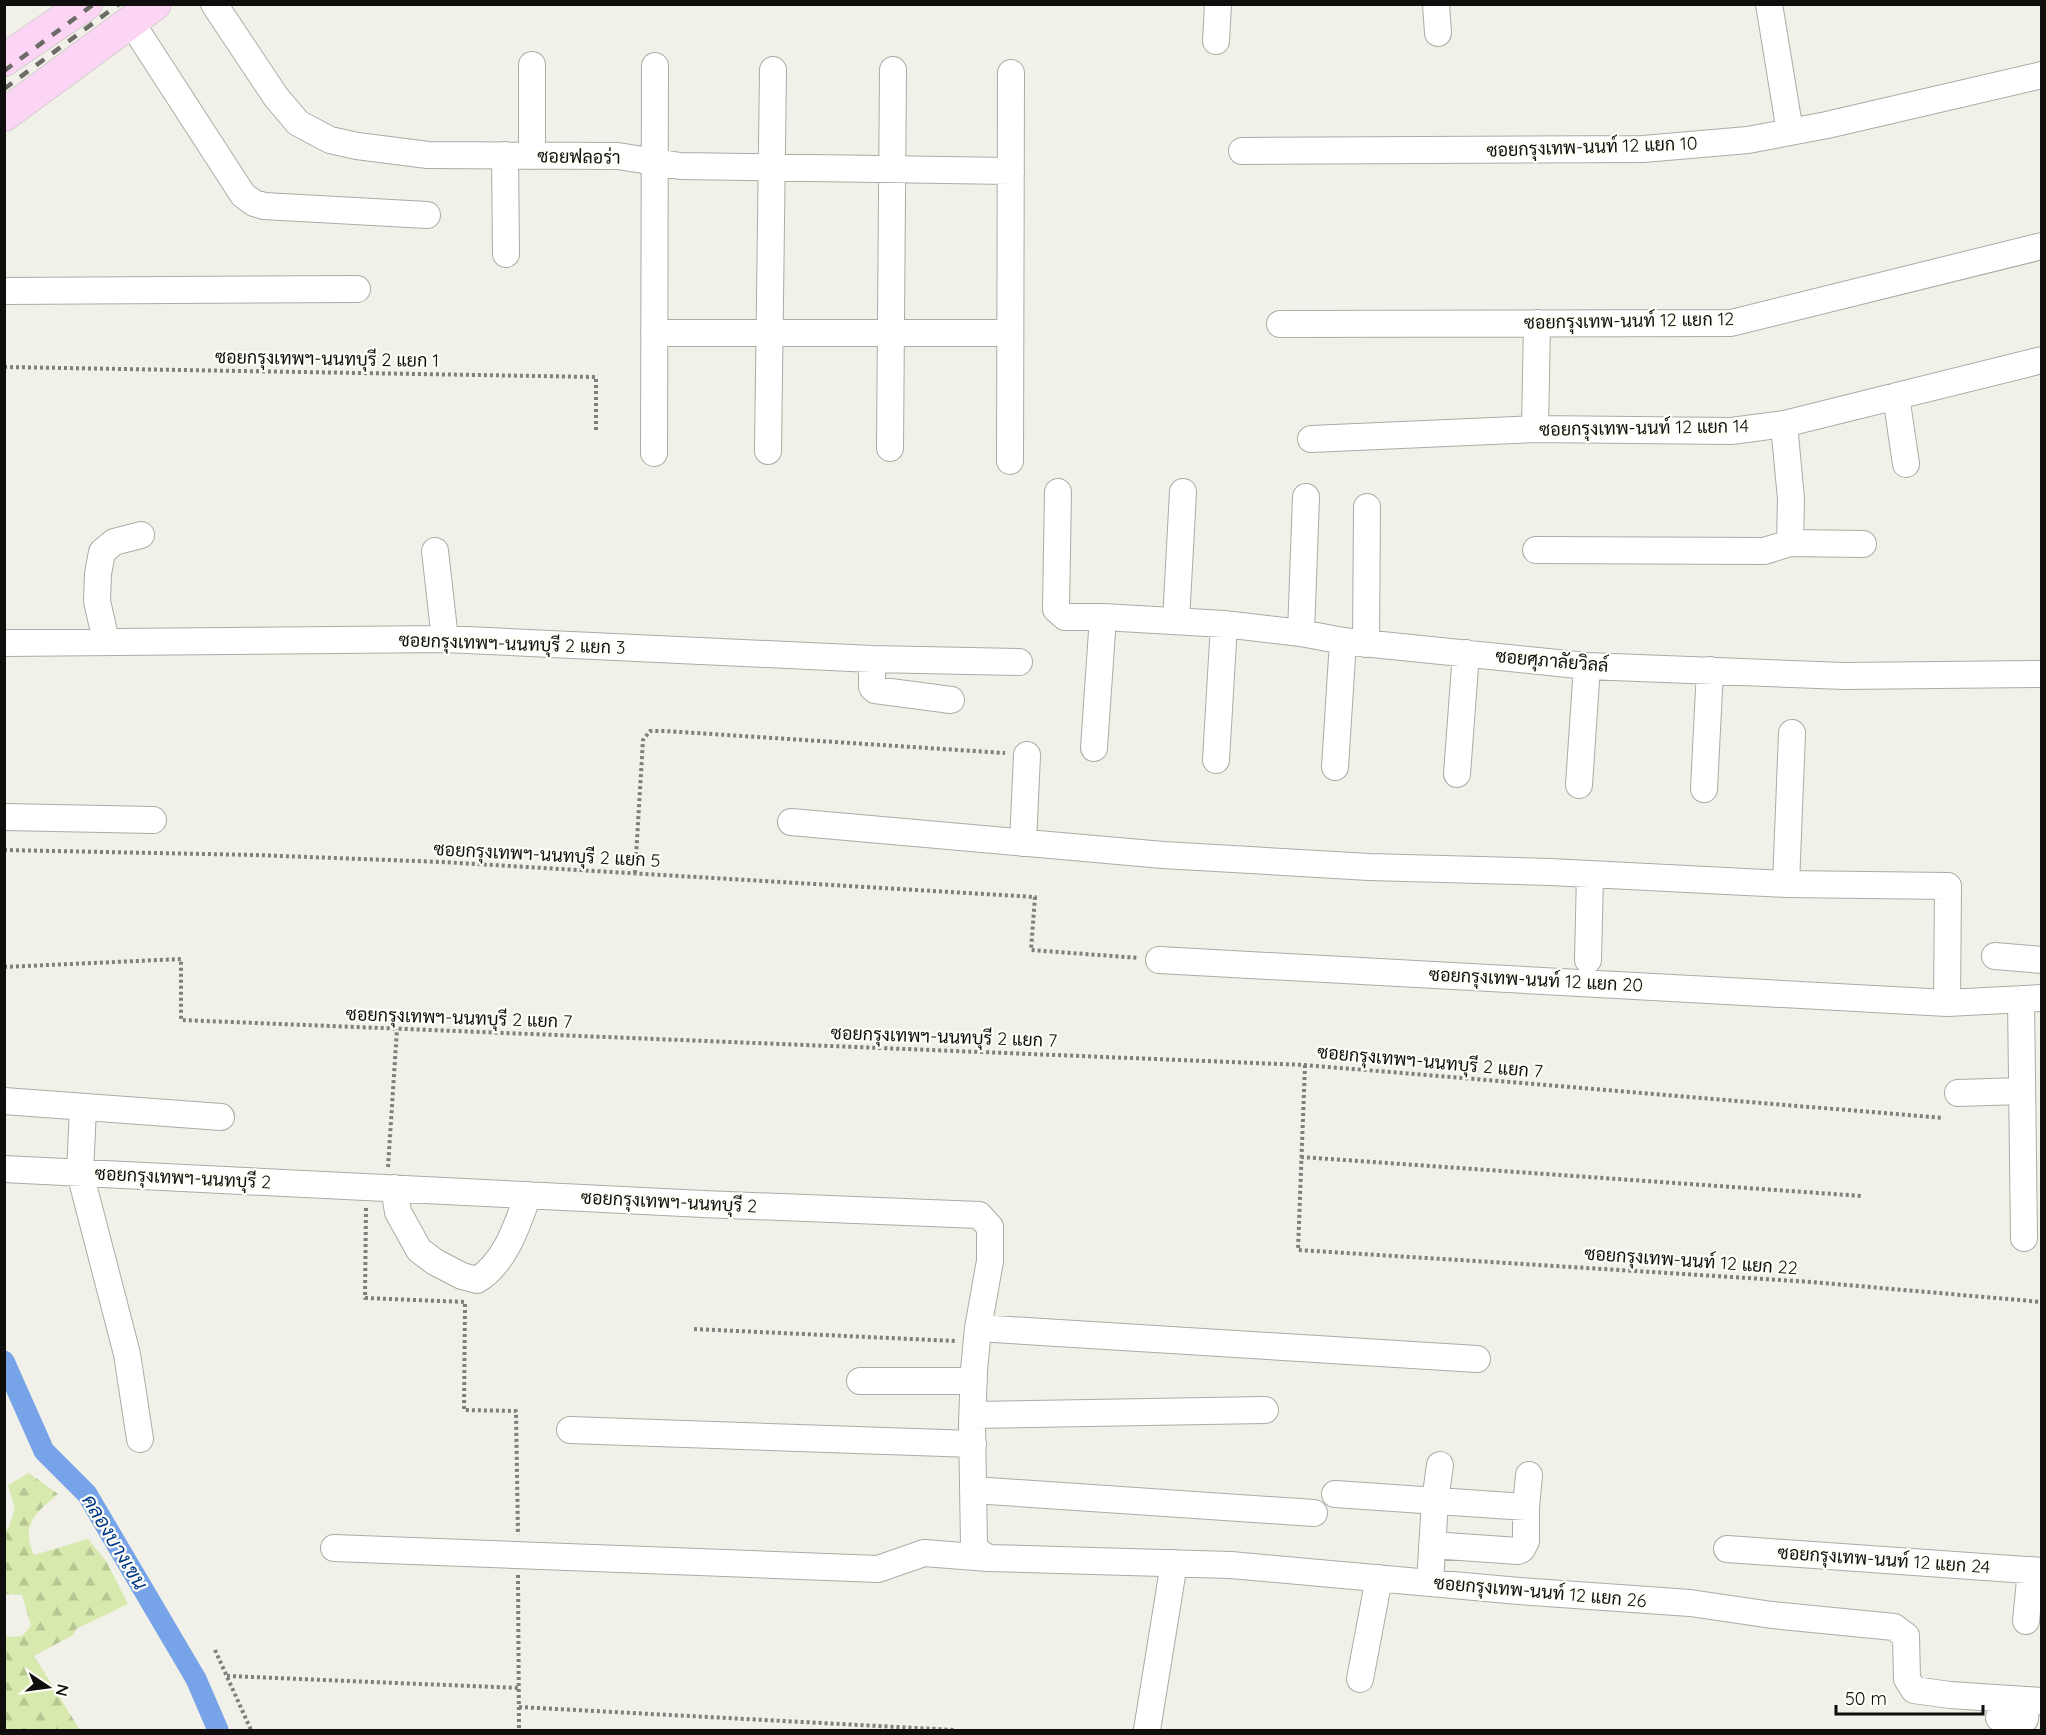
<svg xmlns="http://www.w3.org/2000/svg" width="2046" height="1735" font-family="Quicksand,Sarabun,sans-serif">
	<defs>
		<pattern id="forest-firs" width="22" height="20" patternUnits="userSpaceOnUse" patternTransform="scale(1.5)"><rect width="22" height="20" fill="#d7e9ad"/><path d="M5 1l3.5 6h-7zM16 11l3.5 6h-7z" fill="#b7c794"/></pattern>
	</defs>
	<rect width="100%" height="100%" fill="#f1f0e9"/>
	<path fill="url(#forest-firs)" d="M29,1473L58,1494C36,1513 20,1524 34,1555L88,1539L106,1561L128,1604L76,1629L73,1635L34,1656L80,1730H5V1637L22,1636L31,1626L22,1595L5,1594V1531L8,1529L15,1509L8,1485Z"/>
	<g fill="none" stroke-linecap="round" stroke-linejoin="round">
		<path stroke="#77a4e8" stroke-width="21" d="M4,1361L44,1451L87,1494L196,1679L218,1730"/>
		<g stroke="#adaba5" stroke-width="28">
			<path id="minor" d="M214,4L276,97L298,123L330,140L357,146L428,155L618,156L680,166L1011,171
				M1436,4L1438,33
				M1769,4L1790,132
				M131,22L243,195L254,203L264,206L427,215
				M1216,41L1218,4
				M532,65V156
				M1242,151L1643,149L1748,140L1827,125L2042,75
				M505,155L506,254
				M4,291L357,289
				M1280,324L1731,323L2042,246
				M654,333H1010
				M1896,396L1906,464
				M1535,429L1537,323
				M1311,439L1535,429L1731,431L1784,424L2042,360
				M890,448L893,70
				M768,451L773,70
				M654,453L655,66
				M1010,461L1011,73
				M1058,492L1056,609L1065,617H1103L1224,624L1301,633L1343,641L1587,666L1844,676L2042,674
				M1790,543L1863,544
				M1536,550L1764,551L1790,543L1791,499L1784,424
				M435,551L445,639
				M1176,621L1183,492
				M1301,633L1306,497
				M106,641L97,601L98,574L102,552L114,542L141,535
				M4,643L445,639L872,659L1019,662
				M1366,644L1367,507
				M872,659V687L875,690L951,700
				M1094,748L1103,617
				M1216,760L1224,624
				M1335,767L1343,641
				M1457,774L1466,653
				M1579,785L1587,666
				M1704,789L1710,670
				M4,817L153,820
				M791,822L1163,855L1369,867L1550,872L1786,884L1948,886L1947,1003
				M1023,843L1027,755
				M1786,884L1792,733
				M1995,956L2042,960
				M1159,960L1947,1003L2042,998
				M1588,960L1590,875
				M2021,999L2024,1238
				M1958,1093L2022,1091
				M4,1101L221,1117
				M83,1108L80,1173L127,1354L140,1439
				M4,1169L703,1204L979,1215L990,1227V1261L978,1328L974,1370L972,1423L974,1545L979,1552L988,1558
				M394,1188L398,1212L419,1250L435,1262L462,1276L477,1280C505,1263 517,1226 528,1195
				M978,1328L1477,1359
				M860,1381H974
				M973,1415L1265,1410
				M570,1430L973,1444
				M973,1490L1314,1513
				M1335,1494L1526,1507
				M1432,1545L1518,1551L1522,1549L1526,1541V1507L1529,1475
				M334,1548L878,1569L924,1553L988,1558L1231,1565L1519,1591L1690,1603L1772,1615L1894,1627L1906,1636L1907,1679L1914,1690L1950,1695L2042,1701
				M1727,1549L2042,1571
				M1430,1583L1435,1501L1440,1465
				M2026,1621L2031,1570
				M1360,1679L1379,1578
				M1999,1718L2025,1719L2027,1700
				M1147,1730L1174,1563"/>
		</g>
		<g stroke="#cfcfce" stroke-width="34">
			<path id="major" d="M4,60L86,4
				M4,115L155,4"/>
		</g>
		<path stroke="#807f7b" stroke-width="4" stroke-dasharray="3 3" stroke-linecap="butt" d="M4,367L596,377V431
			M4,850L255,855L442,862L1035,897L1031,950L1139,958
			M635,873L643,740L650,731H665L1005,753
			M4,967L181,959V1020L1305,1065L1943,1118
			M1305,1065L1298,1250L1812,1282L2042,1302
			M1301,1157L1862,1196
			M388,1167L397,1029
			M366,1208L365,1298L465,1302L464,1410L516,1411L518,1535
			M694,1329L955,1341
			M518,1575L519,1730
			M215,1650L251,1730
			M227,1676L519,1688
			M519,1707L954,1730"/>
		<use href="#minor" stroke="#fff" stroke-width="26"/>
		<use href="#major" stroke="#fdd5f4" stroke-width="32"/>
		<path stroke="#6c6b66" stroke-width="4.5" stroke-dasharray="10 10" stroke-linecap="butt" d="M4,71L94,4
			M4,89L119,4"/>
	</g>
	<g text-anchor="middle" stroke-width="4.5" stroke-linejoin="round" paint-order="stroke">
		<g font-size="18" fill="#0f0e0c" stroke="#fefdf6">
			<text transform="translate(1592 147) rotate(-2)" y="6">ซอยกรุงเทพ-นนท์ 12 แยก 10</text>
			<text transform="translate(579 157) rotate(1)" y="6">ซอยฟลอร่า</text>
			<text transform="translate(1629 321) rotate(-1)" y="6">ซอยกรุงเทพ-นนท์ 12 แยก 12</text>
			<text transform="translate(327 359) rotate(1)" y="6">ซอยกรุงเทพฯ-นนทบุรี 2 แยก 1</text>
			<text transform="translate(1644 428) rotate(-1)" y="6">ซอยกรุงเทพ-นนท์ 12 แยก 14</text>
			<text transform="translate(512 644) rotate(2)" y="6">ซอยกรุงเทพฯ-นนทบุรี 2 แยก 3</text>
			<text transform="translate(1552 661) rotate(5)" y="6">ซอยศุภาลัยวิลล์</text>
			<text transform="translate(547 855) rotate(3)" y="6">ซอยกรุงเทพฯ-นนทบุรี 2 แยก 5</text>
			<text transform="translate(1536 980) rotate(3)" y="6">ซอยกรุงเทพ-นนท์ 12 แยก 20</text>
			<text transform="translate(459 1018) rotate(2)" y="6">ซอยกรุงเทพฯ-นนทบุรี 2 แยก 7</text>
			<text transform="translate(944 1037) rotate(2)" y="6">ซอยกรุงเทพฯ-นนทบุรี 2 แยก 7</text>
			<text transform="translate(1430 1062) rotate(5)" y="6">ซอยกรุงเทพฯ-นนทบุรี 2 แยก 7</text>
			<text transform="translate(183 1178) rotate(3)" y="6">ซอยกรุงเทพฯ-นนทบุรี 2</text>
			<text transform="translate(669 1202) rotate(3)" y="6">ซอยกรุงเทพฯ-นนทบุรี 2</text>
			<text transform="translate(1691 1261) rotate(4)" y="6">ซอยกรุงเทพ-นนท์ 12 แยก 22</text>
			<text transform="translate(1884 1560) rotate(4)" y="6">ซอยกรุงเทพ-นนท์ 12 แยก 24</text>
			<text transform="translate(1540 1592) rotate(5)" y="6">ซอยกรุงเทพ-นนท์ 12 แยก 26</text>
		</g>
		<g font-size="20" font-style="italic" fill="#003a88" stroke="#fefdf6">
			<text transform="translate(115 1542) rotate(59)" y="7">คลองบางเขน</text>
		</g>
	</g>
	<rect width="2046" height="1735" fill="none" stroke="#0f0e0c" stroke-width="12"/>
	<g transform="translate(48 1687) rotate(103)" stroke="#fefdf6" stroke-width="4.5" paint-order="stroke">
	<path d="M0-4.5L10 22L0 15L-10 22Z" fill="#0f0e0c"/>
	<text y="-9" font-size="16" font-weight="bold" text-anchor="middle" fill="#0f0e0c">N</text>
	</g>
	<path d="M1836 1705v9h147v-9" fill="none" stroke="#0f0e0c" stroke-width="3"/>
	<text x="1845" y="1705" font-size="18" fill="#0f0e0c" stroke="#fefdf6" stroke-width="4.5" paint-order="stroke">50 m</text>
</svg>
